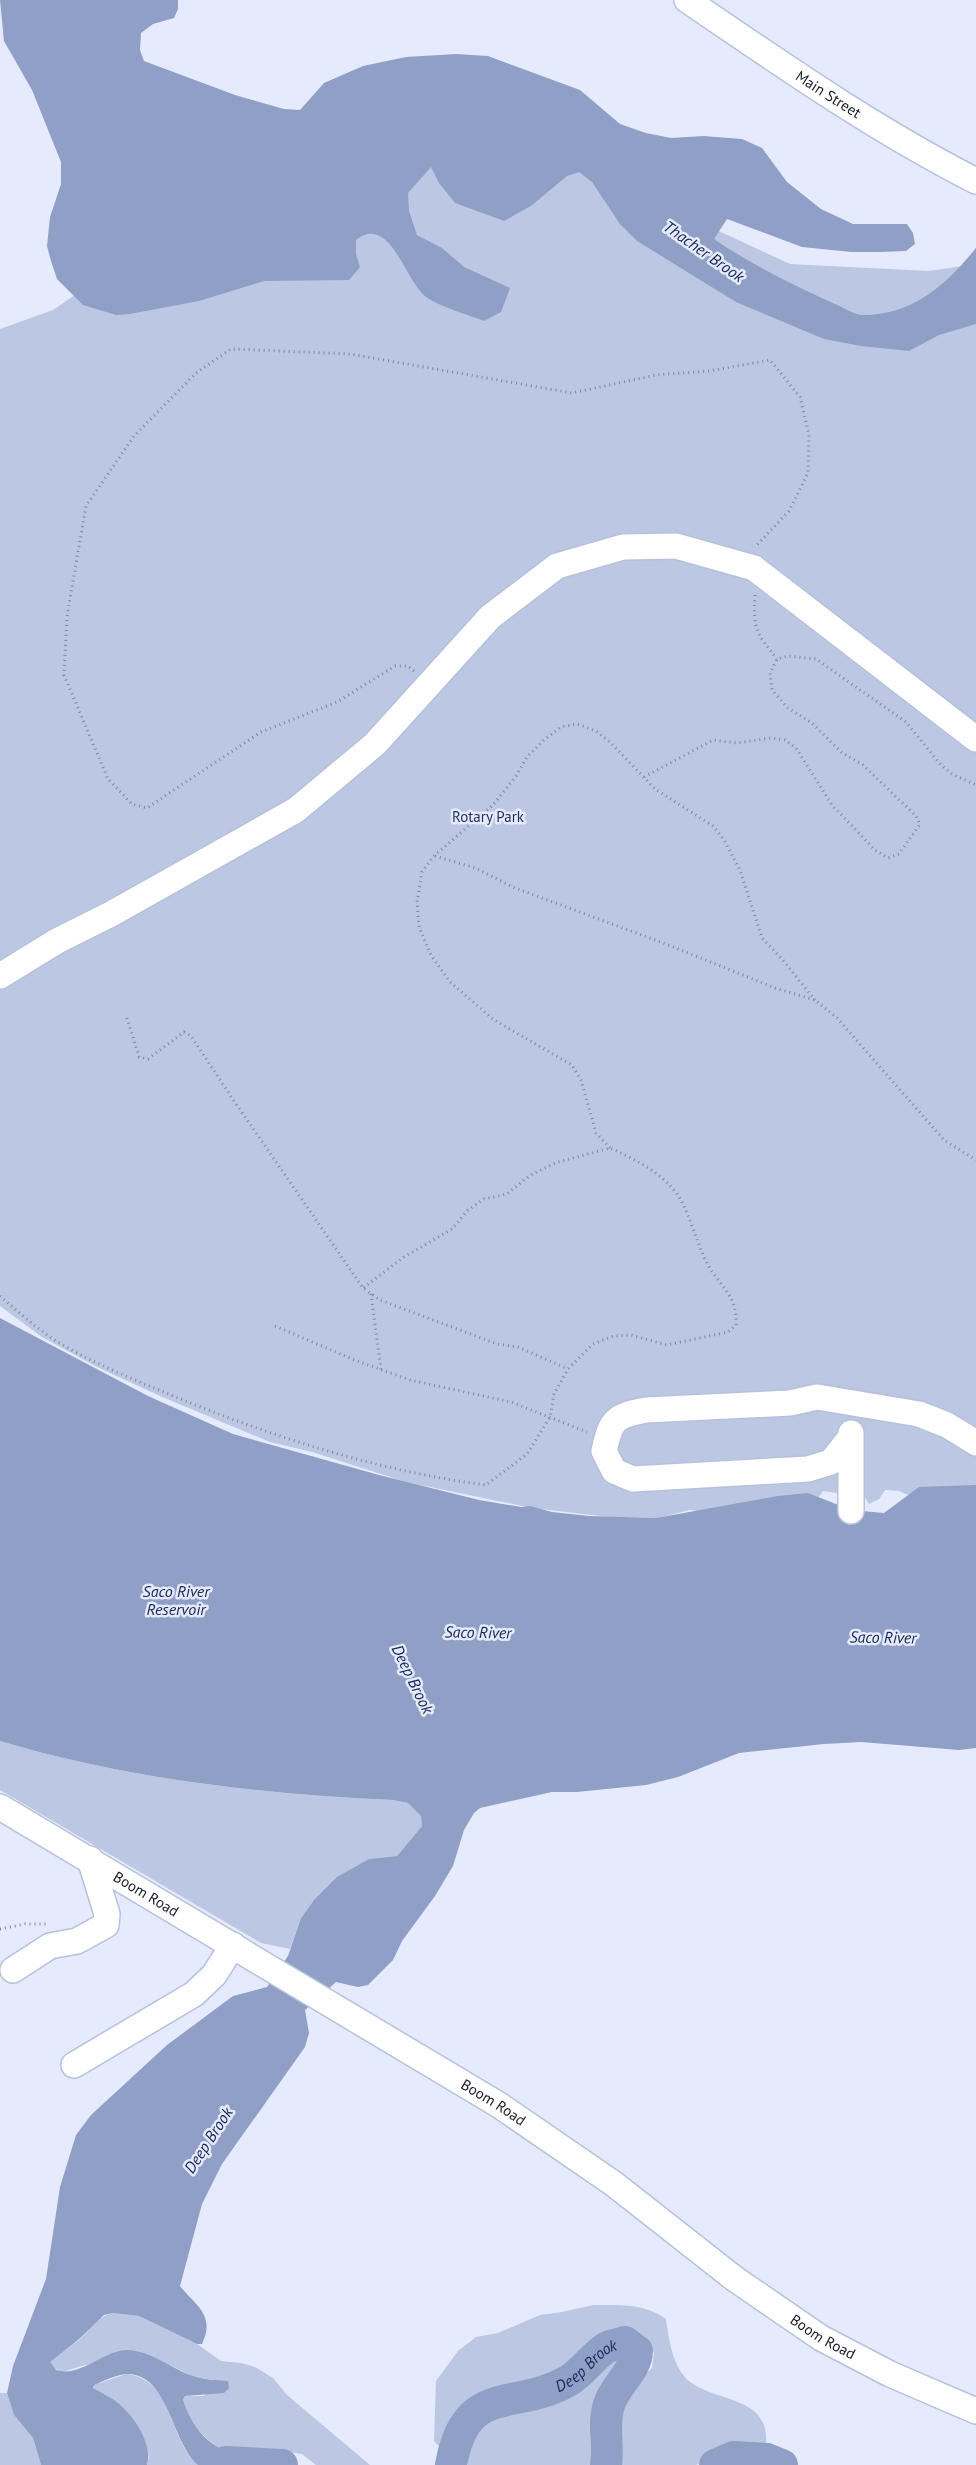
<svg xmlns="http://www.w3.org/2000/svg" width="976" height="2465" font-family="'PT Sans',sans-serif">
	<rect width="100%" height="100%" fill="#e5ebfc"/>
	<path fill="#bcc7e3" d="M509,138L639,194L790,264L929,271L976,264V1494L913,1497L899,1491L885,1490L879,1499L869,1504L857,1485H844L837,1493L823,1491L818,1498L744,1516L690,1510L658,1518L609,1517L532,1508L406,1482L312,1452L270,1442L160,1396L99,1368L42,1337L0,1306V329L53,310L214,200Z
		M0,1741C127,1779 262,1794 393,1800L408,1803L421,1816L422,1826L397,1856L369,1859L314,1900L301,1918L290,1949L261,1943L0,1790Z
		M593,2305C618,2305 645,2303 666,2319C669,2341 673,2371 693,2384C721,2402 769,2398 766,2443L742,2445L696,2465H619L618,2410L631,2388L652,2368L654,2353C647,2341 639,2327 623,2328C600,2329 586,2357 568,2367C540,2384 494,2384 470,2403C457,2414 449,2432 440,2447L434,2441L436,2381L458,2351L476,2337L498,2333L540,2315L562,2312Z
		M113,2313L139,2316L197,2344L221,2361L241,2363L255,2367L273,2378L287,2395L370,2465H316L302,2454L266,2449L250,2450L234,2456C207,2442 193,2430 183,2400L185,2396H203L228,2382L194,2377L170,2365H85L62,2372L52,2367L50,2362C59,2353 69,2348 79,2340C90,2330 98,2316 113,2313Z
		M616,2358L621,2360L594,2402L590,2440L591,2465H468L466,2446L478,2427L499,2416L572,2394L610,2359Z
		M126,2374C174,2379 167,2438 198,2465H147L149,2457L93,2388L94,2385Z
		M0,2393H7L14,2415L33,2438L41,2465H0Z"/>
	<path fill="#909fc6" d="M0,0H178V9L174,18L153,24L141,33L140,50L144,61L235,95L284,109L300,110L324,83L363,66L406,57L456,54L488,56L580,90L620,124L646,133L671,138L703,136L742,139L762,148L787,182L821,209L853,224H907L913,233L915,244L906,251L881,252H851L802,247L727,219L714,239C752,265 793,285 835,304C843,307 854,315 863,315C913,315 946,285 976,248V324L939,335L909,351L861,346L824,339L736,302L637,241L620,224L592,182L579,172L567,176L531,206L504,221L455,203L439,183L431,167L408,193L409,211L417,235L442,248L464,267L510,288L501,312L484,321C469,315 438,306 426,297C405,281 390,213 356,240V254L360,267L349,280L264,281L199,301L130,314L116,315L83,305L57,279L51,261L47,246L50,217L61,184V162L32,90L4,41Z
		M0,1318L148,1396L233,1434L379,1475L479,1500L521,1507L530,1506L552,1512L589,1516L656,1518L778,1496L808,1493L851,1510L884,1513L919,1487L976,1485V1748L959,1750L861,1742L824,1744L767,1750L739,1753L678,1777L646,1785L577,1792H552L480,1808L474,1813L464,1830L453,1866L435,1896L402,1941L393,1960L368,1985L358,1987L336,1982L305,2010L309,2033L305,2047L222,2164L202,2204L180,2286C195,2305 216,2315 202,2344H197L139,2316L113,2313L104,2315L78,2340L50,2362L56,2370C81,2378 104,2349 129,2350C153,2352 172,2369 193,2376C204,2380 217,2380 228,2381L229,2388L224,2393L185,2396L183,2400C200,2450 230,2455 277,2465H198C171,2441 169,2375 128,2374C117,2374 104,2381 94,2385L93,2388C101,2393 111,2397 118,2403C134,2416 153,2444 147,2465H41L33,2438L14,2415L7,2393L13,2366L46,2279L60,2187L76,2135L91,2115L167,2045L233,1996L267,1987L288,1956L301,1918L314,1900L337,1877L369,1859L397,1856L422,1826L421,1816L408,1803L393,1800C262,1794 127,1779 0,1741Z"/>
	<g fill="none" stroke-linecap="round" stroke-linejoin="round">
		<g stroke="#909fc6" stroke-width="32">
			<path d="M226,2462L282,2465"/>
			<path id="s1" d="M451,2465C466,2381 514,2412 568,2381C583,2372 592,2357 606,2348C611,2345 619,2344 625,2342L637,2351C637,2369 616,2385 610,2402C602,2421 609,2445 606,2465"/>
			<path d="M715,2465L734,2457L767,2459L782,2465"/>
		</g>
		<g stroke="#b6c1db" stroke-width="28">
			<g id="minor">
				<path id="s2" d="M687,0C781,64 874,129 976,181"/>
				<path d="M0,976L57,941L111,914L296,810L375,744L490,617L557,566L623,547L676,546L754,568L976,739"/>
				<path d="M850,1438L831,1462L808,1469L633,1479L614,1471L604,1451C611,1420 614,1416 646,1410L790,1403L817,1397L919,1414L947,1425L976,1443"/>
				<path d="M851,1511V1433"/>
				<path id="s3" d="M0,1807L499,2105L614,2184L735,2279L821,2338L890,2374L976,2411"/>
				<path d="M13,1970L50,1946L77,1941L106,1925L107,1914L90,1859"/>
				<path d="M74,2065L194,1994L214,1975L233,1945"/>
			</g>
		</g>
		<path stroke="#828794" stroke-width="3" stroke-dasharray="1 4" stroke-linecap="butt" d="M755,595C753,629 756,633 777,659
			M414,671L408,666H395L337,702L261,732L147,808L132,804L108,779L64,675L67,616L86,506L134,436L196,373L231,349L350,354L572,393L656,375L709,371L770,360L800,397L809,435L808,473L789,511L756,546
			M644,777L713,740L737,743L771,738L785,740L796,748L832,805L875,850L888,858L899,854L920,824L916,816L863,765L841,752L812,723L788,708L772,690L770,673L777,659L788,656L816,659L906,722L941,765L952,774L976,785
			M435,856L475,868L515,888L666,944L775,988L815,1000L837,1018L944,1140L976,1160
			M127,1018L139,1057L148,1059L184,1032L191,1036L232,1098L363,1288L380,1300L497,1344L518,1347L568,1369
			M610,1148L596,1133L581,1080L572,1065L494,1020L450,982L431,955L419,927L417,902L422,872L434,856L493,805L516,776L527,757L544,740L561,727L577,724L596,731L611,743L655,789L713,826L724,840L740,870L762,938L782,959L815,1000
			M371,1294L381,1370
			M0,1296C17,1311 34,1326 53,1339C88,1361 128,1377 166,1393C267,1435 377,1471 486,1485L527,1454L550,1417L554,1394L568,1369L593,1344L613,1336L631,1335L667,1345L728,1332L736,1325C738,1294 718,1286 706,1261C696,1242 689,1210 677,1194C661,1172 634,1159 610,1148L555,1163L529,1176L507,1194L484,1199L468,1210L452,1229L404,1257L363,1288
			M275,1326L357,1361L410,1380L511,1402L587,1432
			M0,1929L25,1924H46"/>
		<use href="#minor" stroke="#fff" stroke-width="25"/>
	</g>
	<g text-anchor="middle" stroke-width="5" stroke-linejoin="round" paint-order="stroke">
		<g font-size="15" fill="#181b25" stroke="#e5ebfc">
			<text dy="5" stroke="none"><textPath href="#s2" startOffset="170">Main Street</textPath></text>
			<text dy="5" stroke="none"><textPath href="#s3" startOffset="170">Boom Road</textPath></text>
			<text dy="5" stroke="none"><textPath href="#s3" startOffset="575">Boom Road</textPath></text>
			<text dy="5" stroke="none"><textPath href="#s3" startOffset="980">Boom Road</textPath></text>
		</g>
		<g font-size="15" fill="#1f2e5f" stroke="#e5ebfc">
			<text x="488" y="822">Rotary Park</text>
		</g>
		<g font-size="16" font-style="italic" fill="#182657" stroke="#e5ebfc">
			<text transform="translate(704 251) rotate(35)" y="6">Thacher Brook</text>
			<text x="176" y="1597">Saco River<tspan x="176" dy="18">Reservoir</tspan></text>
			<text transform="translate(478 1632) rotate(1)" y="6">Saco River</text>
			<text transform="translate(883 1637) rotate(1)" y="6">Saco River</text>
			<text transform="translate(413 1679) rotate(64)" y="6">Deep Brook</text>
			<text transform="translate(208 2140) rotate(-57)" y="6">Deep Brook</text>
			<text dy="6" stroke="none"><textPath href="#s1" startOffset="181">Deep Brook</textPath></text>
		</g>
	</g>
</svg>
